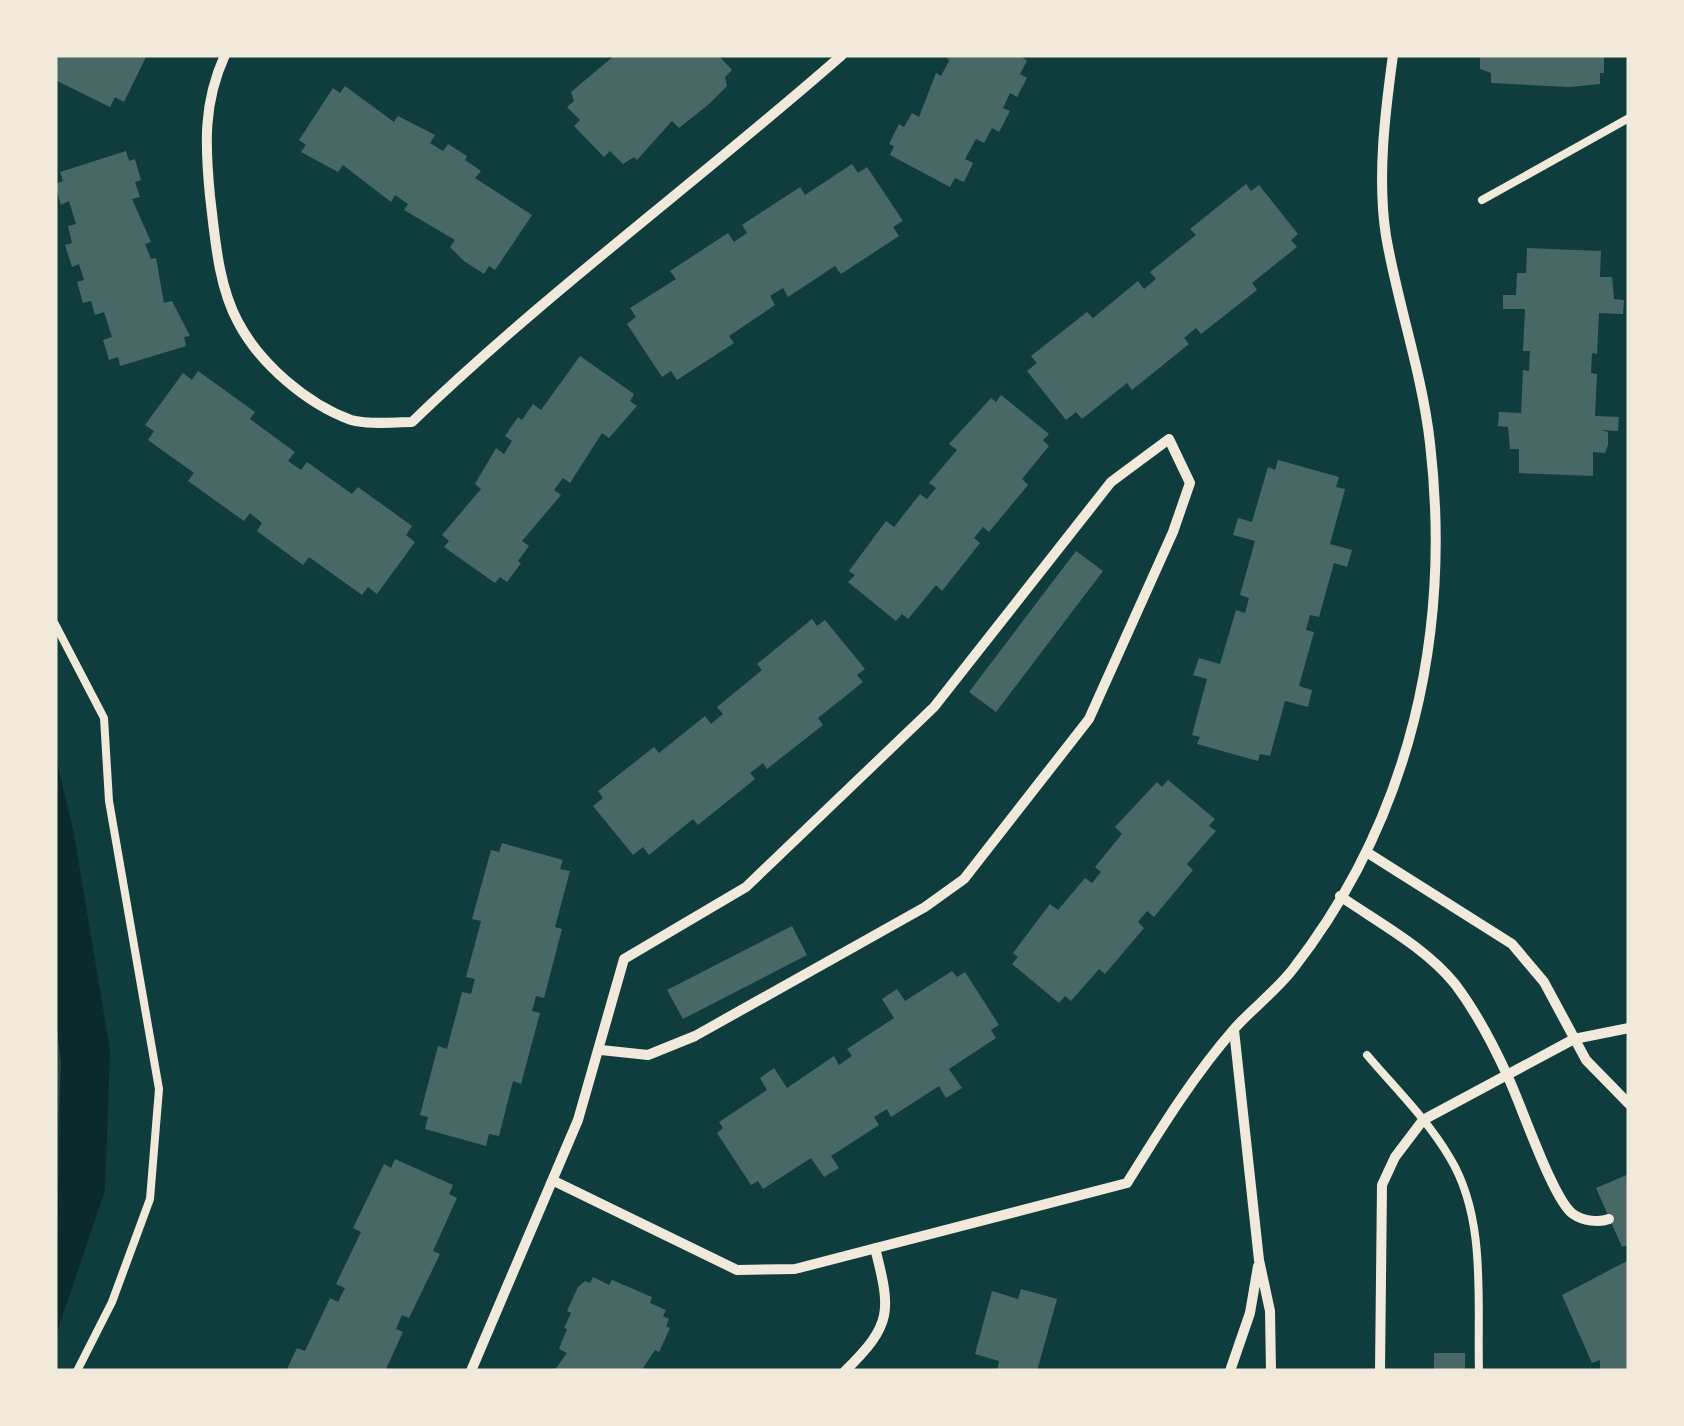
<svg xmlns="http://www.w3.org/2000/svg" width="1684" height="1426" font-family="'Space Grotesk',sans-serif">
	<rect width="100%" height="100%" fill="#0f3d3e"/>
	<path fill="#244646" d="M55,1014L61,1062L55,1197Z"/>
	<path fill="#0a2a2b" d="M55,753L73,829L110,1050L105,1191L55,1338L61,1062L55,1014Z"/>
	<path fill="#486865" d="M55,55H147L124,102L115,97L110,107L55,80Z
		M615,55H722L720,57L732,70L725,77L727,86L708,105L679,128L672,121L637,160L634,157L623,164L610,151L604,157L574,126L580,120L567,107L574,101L571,92Z
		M946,55H1020L1027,61L1020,74L1027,78L1017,97L1010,93L1003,108L1010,111L999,132L992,128L984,143L976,139L965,159L973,163L964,182L955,178L950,187L890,155L894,146L889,144L899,124L904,127L912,113L919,117L936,73L941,76L949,61Z
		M1486,55H1604V73H1600V84L1569,87L1491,83V73L1480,69V57Z
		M345,86L394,122L398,116L435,135L430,143L443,151L448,144L467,156L465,160L481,171L475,178L532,215L495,270L489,266L484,274L464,261L450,247L455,240L404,210L408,204L395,195L391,202L343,165L338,172L301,152L306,145L299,140L333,88L340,93Z
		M126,151L129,161L135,159L141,180L135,182L140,197L132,199L151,242L145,244L151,259L156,258L164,303L172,301L190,336L184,337L186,346L120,366L118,357L109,360L103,340L112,337L104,312L95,315L91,301L83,303L77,282L84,280L79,264L72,267L65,245L72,243L68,226L76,224L69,201L61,205L55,184L63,181L60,172Z
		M852,164L858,173L867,167L903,221L893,227L899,236L841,274L835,266L788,297L783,288L770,296L775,305L729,336L734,343L677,380L671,371L662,377L627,324L636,317L630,308L676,279L670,271L728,233L734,242L747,233L742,225L800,187L805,195Z
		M1246,184L1251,191L1259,185L1298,234L1291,240L1297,247L1252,283L1257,290L1201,334L1196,328L1184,338L1189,344L1132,390L1127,383L1082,419L1076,412L1066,420L1027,371L1037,363L1031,356L1087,312L1093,318L1138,281L1144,289L1156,279L1150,272L1196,235L1190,229Z
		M1527,248L1601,251L1600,277H1612L1614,299L1624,300L1623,314L1599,313L1597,354L1592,353L1591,373L1597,374L1595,416L1619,417L1618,431L1601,430L1608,432V445L1605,453L1593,452V476L1519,473V449H1510L1508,427L1498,426L1499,412L1521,413L1523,370L1529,371L1530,351H1523L1525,309H1503V295H1516L1517,273H1526Z
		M580,356L634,394L630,401L637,406L609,438L602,433L570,483L563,478L554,490L561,495L522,541L529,546L518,561L521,563L507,582L500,577L495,583L444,547L449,541L442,535L481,489L475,484L496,448L504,454L512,441L505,436L518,417L522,420L533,404L541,410Z
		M198,371L255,412L250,419L295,452L288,461L301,470L307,462L352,494L358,487L412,526L406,535L415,542L377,594L368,587L362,595L309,557L303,565L257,531L262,523L250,513L244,521L188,481L194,473L148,440L154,431L145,425L183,373L192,380Z
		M1001,395L1049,434L1043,440L1049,446L1022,479L1028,485L989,532L983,527L974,538L980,543L942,591L936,585L908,619L902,614L896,621L848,582L855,575L849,571L886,521L894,527L920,494L927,499L936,488L929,483L957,450L949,444L991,398L996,402Z
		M1278,460L1339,477L1336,487L1345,489L1330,544L1352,550L1347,567L1334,563L1319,617L1310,615L1306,630L1314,632L1299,686L1312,690L1308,707L1285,701L1270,756L1260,754L1258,761L1197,744L1200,737L1192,735L1207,679L1193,675L1199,658L1220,664L1236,610L1245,613L1249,598L1240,595L1255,541L1233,535L1238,518L1252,522L1268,467L1275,470Z
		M1076,551L1103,571L996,712L969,692Z
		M812,619L817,626L825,620L865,669L857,675L863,682L818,718L823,725L767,769L763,763L750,773L755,779L698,825L693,819L649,855L643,847L633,855L593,806L603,798L598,791L654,747L659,753L705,716L711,724L723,714L717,707L762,670L757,664Z
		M1168,780L1215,819L1209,826L1216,831L1187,864L1193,870L1154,917L1147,911L1138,922L1144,928L1105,974L1099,969L1071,1001L1065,996L1059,1003L1012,964L1018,957L1013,953L1050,904L1058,910L1085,878L1092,883L1101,872L1095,867L1122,834L1115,827L1157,782L1162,787Z
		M502,843L563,860L560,869L570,871L555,927L562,929L544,998L536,996L532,1011L540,1013L521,1084L513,1081L499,1136L489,1134L486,1146L425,1129L428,1117L420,1115L438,1046L447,1049L462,992L471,994L475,979L466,977L481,921L472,919L491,850L499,852Z
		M792,926L807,955L683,1019L667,990Z
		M952,971L957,977L965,972L999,1025L991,1030L996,1038L949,1069L962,1088L946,1098L939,1086L891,1117L887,1109L874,1117L879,1125L831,1156L839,1168L824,1177L811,1158L763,1189L758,1181L751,1185L717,1133L723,1128L719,1122L767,1090L760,1078L774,1068L787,1088L834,1056L839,1065L852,1056L847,1049L894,1018L882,999L897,989L905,1001Z
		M395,1159L453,1185L449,1194L457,1198L433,1251L440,1254L409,1318L402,1315L396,1329L403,1332L385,1371H286L297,1348L305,1351L330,1298L338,1302L345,1288L336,1284L361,1232L353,1228L384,1164L391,1168Z
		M1629,1174V1245L1622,1247L1596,1188Z
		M1629,1260V1371H1600V1360L1592,1363L1562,1295Z
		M593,1277L609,1285L612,1280L652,1297L650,1303L666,1310L663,1316L669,1319L666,1326L670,1328L659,1352L655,1350L641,1371H554L567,1353L559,1349L567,1329L564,1328L571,1313L567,1311L578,1287L585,1281L590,1283Z
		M1021,1289L1057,1299L1037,1371H997L999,1361L975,1354L992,1291L1018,1299Z
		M1434,1353H1465V1371H1434Z"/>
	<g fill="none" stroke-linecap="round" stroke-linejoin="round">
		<path stroke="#f1e9da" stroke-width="8" d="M1482,200L1629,118
			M55,624L104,718L109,801L159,1089L150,1199L112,1302L77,1371
			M1367,1055C1395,1088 1428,1120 1450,1158C1487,1219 1477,1302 1479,1371"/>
		<path stroke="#f1e9da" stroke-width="10" d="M225,55C203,103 205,145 210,196C215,237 218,285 238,322C260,364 307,404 351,420C369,425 394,422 412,422C548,291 701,179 842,55
			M1368,853L1512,944L1544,982L1586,1060L1629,1104
			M1340,896C1379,923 1425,947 1455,984C1477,1013 1493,1044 1508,1077C1521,1104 1553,1200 1573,1214C1583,1221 1599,1223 1609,1219
			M1234,1030L1259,1260L1270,1311L1271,1371
			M554,1181L737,1270L795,1269L1127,1183C1160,1130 1193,1076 1235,1028C1253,1008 1276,991 1293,969C1411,817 1452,633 1430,443C1422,373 1398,305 1386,236C1377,178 1385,113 1393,55
			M471,1371L578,1120L624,959L746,887L934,707L1111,482L1169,439L1190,483L1173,532L1089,719L964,879L925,907L695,1036L648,1055L601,1050
			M845,1371C893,1324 891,1311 875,1248
			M1230,1371L1250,1313L1258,1266
			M1380,1371L1382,1185L1395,1157L1423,1120L1574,1039L1629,1028"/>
	</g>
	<rect width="1684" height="1426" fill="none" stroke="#f1e9da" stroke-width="115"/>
</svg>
